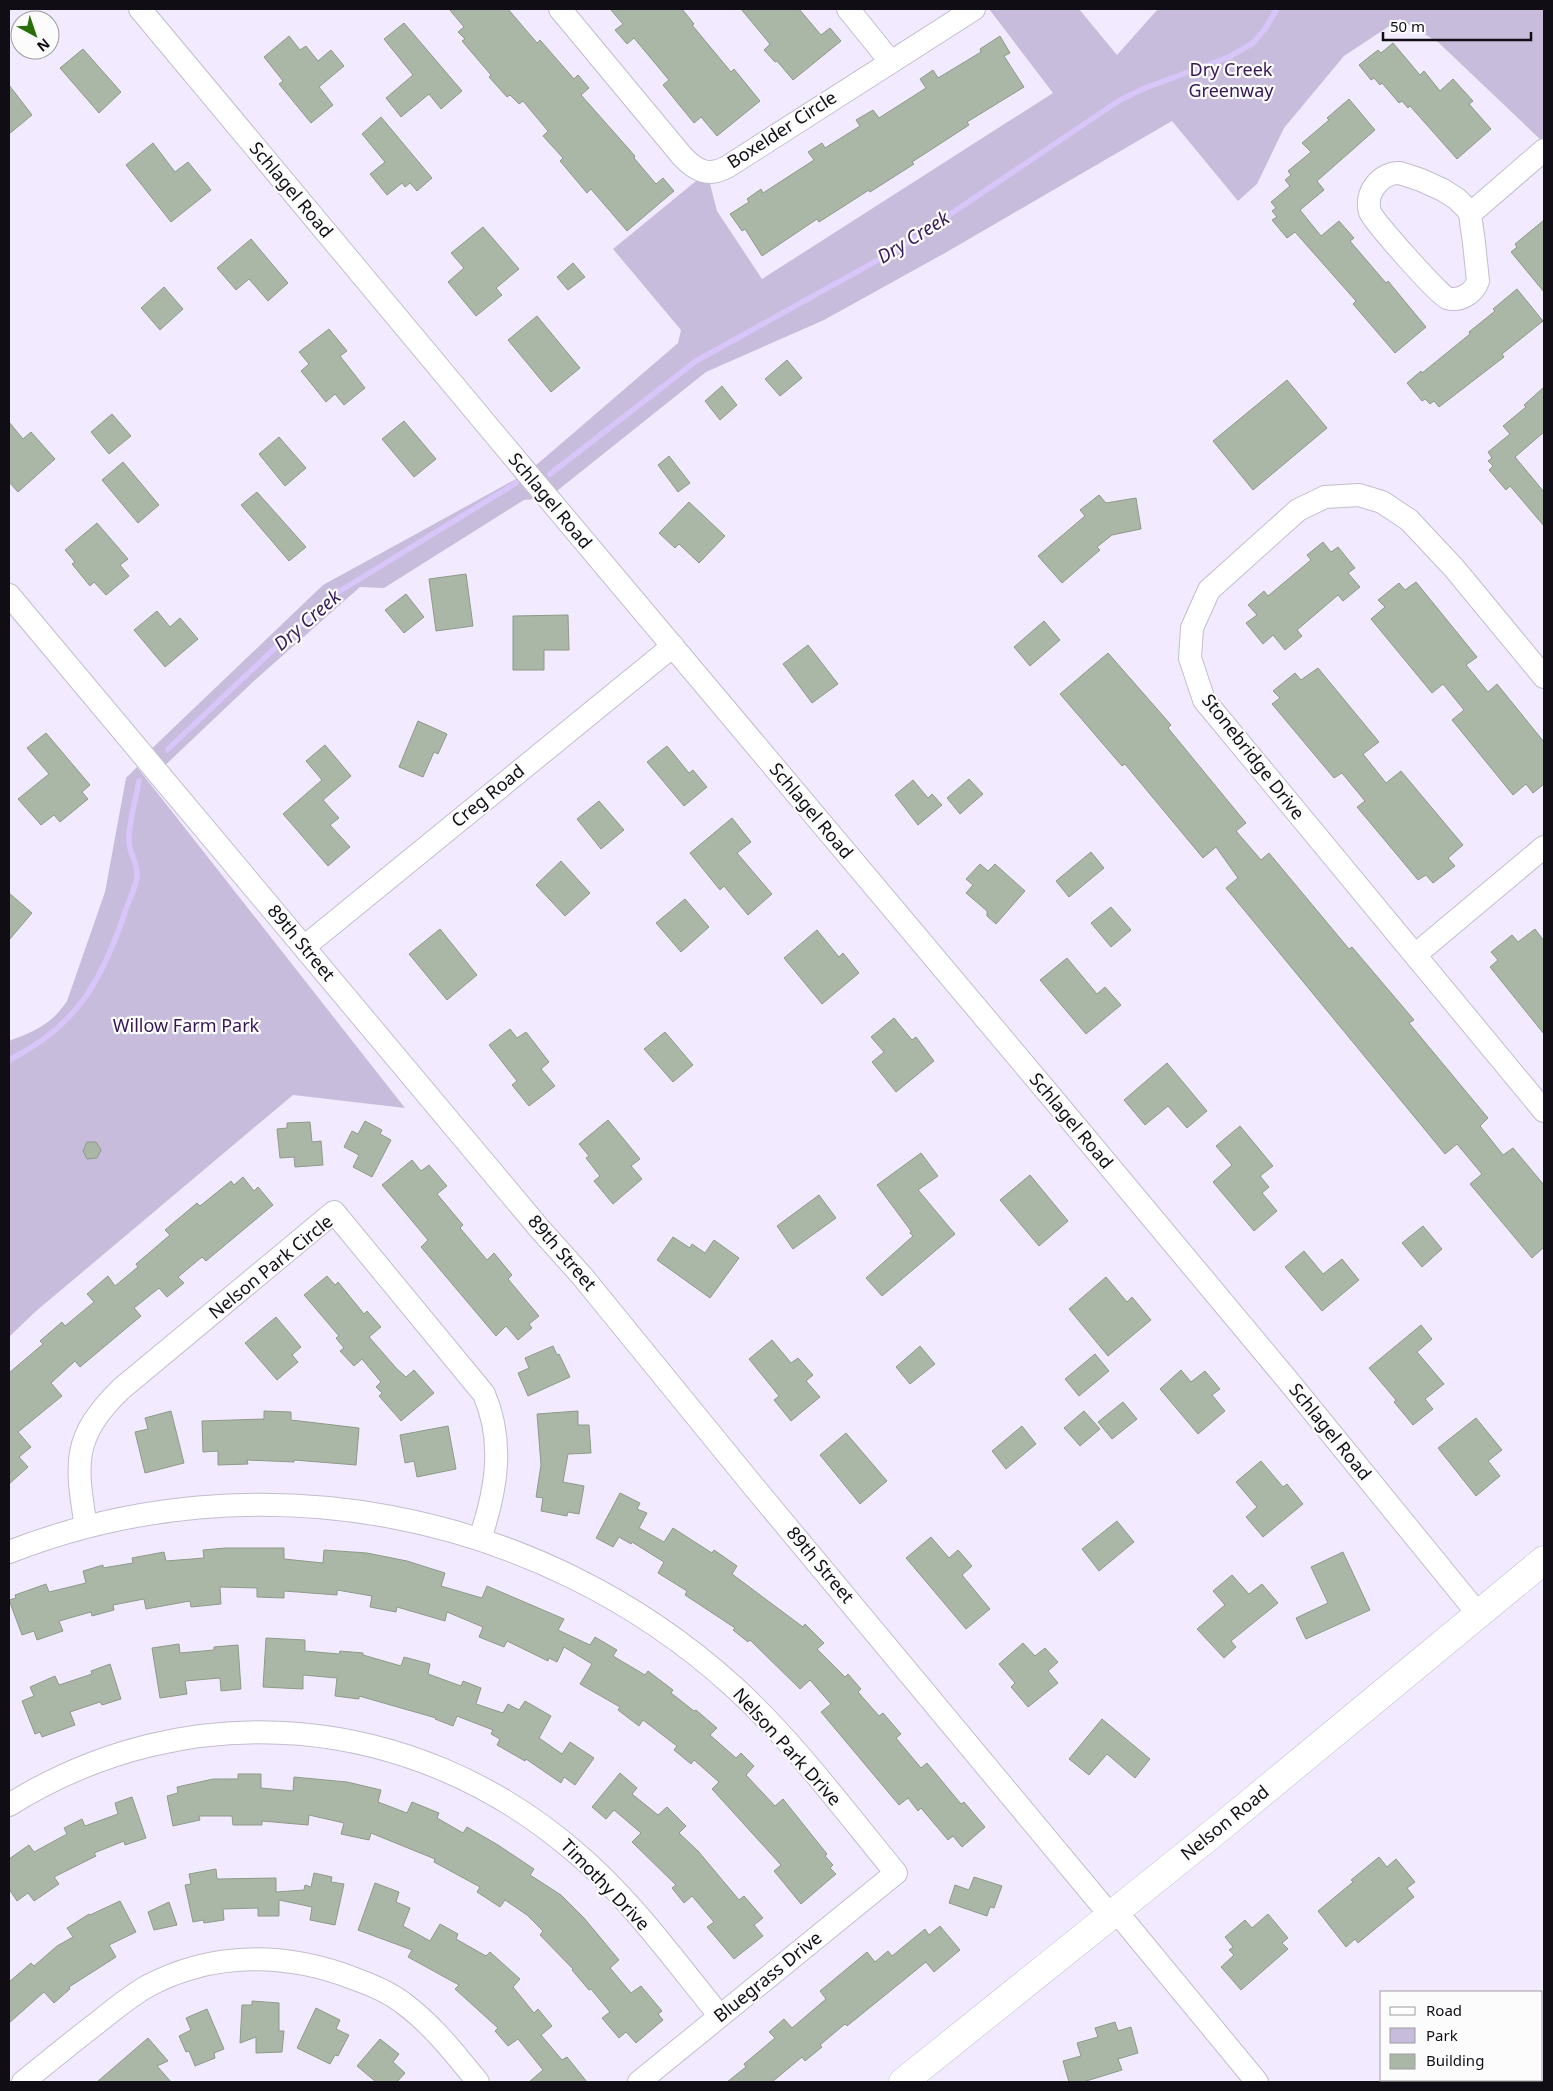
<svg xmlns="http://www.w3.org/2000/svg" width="1553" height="2091" font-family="'Noto Sans',sans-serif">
	<rect width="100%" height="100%" fill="#f2ebff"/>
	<path fill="#c8bcdc" d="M989,9H1079L1117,55L1158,9H1544V143L1439,43L1400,19L1344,56L1284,128L1257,184L1238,201L1172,121L945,253L824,320L706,372L548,498L524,500L384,588L360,587L255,680L158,772L144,756L323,585L527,473L678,343L681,330L613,249L707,172L717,211L762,279L1053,93Z
		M137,767L405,1108L293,1095L35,1312L9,1337V1041C35,1031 51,1025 67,1001L105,892L126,778Z"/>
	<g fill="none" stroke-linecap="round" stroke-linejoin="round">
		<path stroke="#d8c5f9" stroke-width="5.5" d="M550,474L696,361L900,248L1120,100L1145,88L1229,57L1253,43L1265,29L1277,9
			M168,749L327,599L516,483
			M9,1060C75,1027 101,983 124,915C127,904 137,886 137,875C138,864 129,852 129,842C128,824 136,799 139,781"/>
	</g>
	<path fill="#aab7a6" stroke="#8e9a8a" d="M449,9H508L537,43L540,40L574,79L578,75L589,88L581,95L635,156L634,158L656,184L663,178L674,191L627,231L591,189L587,193L560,161L563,158L543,136L548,131L523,101L519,104L510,95L507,97L489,77L491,75L462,41L465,39L458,32L464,27Z
		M610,9H682L694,24L692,25L731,72L734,69L760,101L717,136L701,117L694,123L663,85L669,80L634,38L627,44L615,30L623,24Z
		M741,9H799L821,35L830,28L841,41L793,80L777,61L775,62L764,50L770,44Z
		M404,23L462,91L441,109L429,94L401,117L386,98L413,75L384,39Z
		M289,36L300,50L306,46L318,61L331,50L344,66L319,87L333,105L311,123L279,84L283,81L264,57Z
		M1000,36L1010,53L1004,56L1024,87L967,122L969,125L912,162L914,164L870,192L869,190L819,222L817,219L762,256L745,229L742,231L730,214L749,202L747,199L761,189L763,193L814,160L808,152L822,143L825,148L860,126L856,120L873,110L879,118L926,88L920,79L933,70L938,78L981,52L980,49Z
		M1393,43L1420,75L1424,71L1440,91L1453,79L1473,101L1469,104L1491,129L1457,159L1410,106L1408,108L1402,101L1399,103L1382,83L1380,85L1374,78L1371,80L1359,65L1378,50L1381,53Z
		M83,49L121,92L99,113L60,68Z
		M9,85L32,115L9,134Z
		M1349,99L1375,130L1317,181L1324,190L1300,210L1321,236L1339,221L1354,238L1350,241L1386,283L1388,281L1426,327L1395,353L1353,304L1356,301L1295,232L1287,238L1272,220L1277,217L1272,211L1276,208L1271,202L1290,186L1285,180L1291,175L1288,171L1311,152L1302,143L1329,120L1327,118Z
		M381,117L432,178L417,191L410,183L405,187L402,183L387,195L370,174L385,162L362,134Z
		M153,143L175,172L188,162L211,190L171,222L126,165Z
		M1544,220V292L1511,252L1517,247L1515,244Z
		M483,227L519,269L496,288L502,295L476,316L448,282L464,268L451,253Z
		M251,239L288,283L268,301L249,279L236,290L217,268Z
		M573,263L585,277L568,290L557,277Z
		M164,287L183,309L160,330L141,308Z
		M1517,289L1543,321L1502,354L1504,357L1439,407L1434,401L1430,404L1425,399L1422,401L1407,383L1421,371L1422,373L1470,334L1469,332L1495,311L1493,309Z
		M537,316L580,368L551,392L508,340Z
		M329,329L347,351L340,356L365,388L344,405L335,394L326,402L301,371L309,364L299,352Z
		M787,360L802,378L780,396L765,379Z
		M1287,380L1327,428L1253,490L1213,441Z
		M722,386L737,405L720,420L705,401Z
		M1544,387V432L1515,457L1544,492V526L1510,486L1506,490L1489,470L1493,466L1488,461L1492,458L1488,452L1510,434L1503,426L1526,407L1524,405Z
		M112,414L131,436L109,454L91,432Z
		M404,421L436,459L414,477L382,439Z
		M9,422L23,439L31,432L55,459L18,492L9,482Z
		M279,437L306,468L285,486L259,454Z
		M669,456L690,483L678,492L658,465Z
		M123,462L159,505L138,523L102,480Z
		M257,492L306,547L289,561L241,505Z
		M1099,495L1106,503L1136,498L1141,529L1112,535L1097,547L1100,550L1062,583L1038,556L1085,516L1080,510Z
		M689,502L725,536L699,563L679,544L675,548L659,533Z
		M97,523L128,559L120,565L129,576L106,595L94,582L90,586L72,564L75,562L65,550Z
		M1323,542L1331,552L1338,547L1355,568L1348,573L1360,587L1343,601L1338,595L1297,630L1302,636L1285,650L1273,635L1263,644L1246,623L1257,615L1248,605L1264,591L1268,596L1311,560L1307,555Z
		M466,574L473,626L436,631L429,579Z
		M1416,582L1477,657L1466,665L1488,692L1497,684L1544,742V784L1533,793L1526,784L1513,795L1452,720L1464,710L1443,684L1432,693L1371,619L1385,607L1378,600L1399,583L1405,590Z
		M406,594L424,617L404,633L385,610Z
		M157,611L170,627L180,618L198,639L165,667L134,630Z
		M568,615L569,650H544V670H513V616Z
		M1044,621L1060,640L1030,666L1014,647Z
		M808,645L838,684L812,703L783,664Z
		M1108,653L1171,725L1168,728L1246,823L1236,831L1261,860L1269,853L1349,949L1352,947L1414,1020L1409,1023L1488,1118L1480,1126L1503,1155L1513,1148L1544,1185V1247L1532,1258L1470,1184L1482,1174L1457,1144L1445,1154L1226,888L1238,878L1216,847L1203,858L1125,764L1122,766L1060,694Z
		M1318,668L1379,742L1363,754L1386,783L1401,771L1463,845L1448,858L1455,866L1433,883L1426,875L1418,880L1357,807L1365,801L1342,773L1334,778L1272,704L1280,698L1273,691L1295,673L1301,680Z
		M418,721L447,734L438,754L434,752L423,777L399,767Z
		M46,733L90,785L82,792L88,799L60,822L54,815L41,825L18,799L49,774L27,748Z
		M325,745L351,776L323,800L339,818L330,825L350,847L328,866L283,814L322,780L306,761Z
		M667,746L689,773L693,770L707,787L684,806L647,762Z
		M969,779L983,794L960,814L947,798Z
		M913,780L928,798L932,794L942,805L918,825L895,795Z
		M599,801L624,830L601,849L577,819Z
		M732,818L751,842L737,853L772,894L748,915L724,886L720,890L690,853Z
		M1091,852L1104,868L1069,897L1056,881Z
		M561,861L590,893L565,916L536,885Z
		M980,864L988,871L995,864L1025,891L996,924L987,916V911L966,893L973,885L966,879Z
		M9,893L32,913L9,940Z
		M685,899L709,927L681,952L656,923Z
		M1111,907L1131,930L1111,947L1091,923Z
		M440,929L477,975L447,1000L409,954Z
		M1535,929L1544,941V1034L1490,967L1498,960L1491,952L1512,935L1518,942Z
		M817,930L839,957L843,953L859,973L822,1004L784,958Z
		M1067,958L1097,994L1105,987L1121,1005L1086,1034L1040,980Z
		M894,1018L912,1040L916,1037L934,1061L896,1092L872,1062L884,1052L871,1037Z
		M510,1029L517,1038L526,1032L549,1062L541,1069L555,1086L529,1106L512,1085L517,1081L489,1045Z
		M665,1032L693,1065L673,1082L644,1049Z
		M1167,1063L1207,1111L1187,1128L1168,1106L1145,1125L1124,1100Z
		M608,1120L640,1159L631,1166L642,1179L613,1204L594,1181L600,1176L586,1158L589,1156L579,1144Z
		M365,1121L382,1130L380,1134L391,1140L372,1177L353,1167L359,1155L344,1147L352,1131L358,1134Z
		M310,1122L312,1142L321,1141L323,1165L295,1167L294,1157L280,1158L277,1129L287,1128V1123Z
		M1240,1126L1273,1166L1260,1176L1269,1187L1262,1193L1277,1211L1254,1231L1213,1182L1232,1165L1216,1146Z
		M87,1142H96L101,1150L97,1158L87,1159L83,1151Z
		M921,1153L938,1176L918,1190L955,1234L882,1296L866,1278L913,1236L910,1233L911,1231L877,1185Z
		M412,1160L421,1171L429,1165L447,1186L437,1194L463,1225L460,1228L487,1260L494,1253L512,1275L508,1279L539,1316L529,1324L532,1328L518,1340L506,1326L496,1336L421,1247L428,1240L382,1185Z
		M1030,1175L1068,1221L1039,1246L1000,1200Z
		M243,1177L254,1191L258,1187L273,1205L206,1261L202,1257L178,1277L184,1283L167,1297L159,1288L134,1308L141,1316L80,1367L75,1361L51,1383L62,1396L18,1432L31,1447L19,1457L28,1467L9,1484V1373L43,1344L40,1341L62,1322L65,1326L94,1302L87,1294L108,1276L115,1286L138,1267L136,1264L170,1235L165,1230L197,1203L200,1206L231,1181L234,1185Z
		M819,1195L836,1218L793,1249L777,1226Z
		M1423,1226L1442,1249L1422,1267L1402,1243Z
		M673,1237L690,1248L692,1244L705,1253L714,1240L739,1258L710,1298L657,1260Z
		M1304,1251L1323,1274L1342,1259L1359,1280L1322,1311L1285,1267Z
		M327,1276L335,1285L338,1282L364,1314L367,1311L381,1327L369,1337L397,1369L406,1377L414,1370L434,1393L401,1421L379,1396L382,1393L376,1387L381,1382L362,1359L354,1366L340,1351L344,1348L336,1338L339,1336L304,1295Z
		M1106,1277L1127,1302L1132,1297L1151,1320L1108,1356L1069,1309Z
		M276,1317L301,1347L292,1355L298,1362L277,1380L245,1343Z
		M1421,1325L1432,1339L1417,1352L1444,1384L1425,1399L1433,1409L1413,1425L1394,1402L1396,1400L1369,1368Z
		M772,1340L791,1363L798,1358L813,1375L806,1381L820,1397L791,1421L774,1400L779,1396L749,1359Z
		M553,1346L557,1355L559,1354L570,1377L528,1396L518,1373L529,1368L525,1358Z
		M920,1346L935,1364L910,1384L896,1367Z
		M1095,1354L1109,1371L1079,1396L1065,1379Z
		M1181,1370L1191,1382L1205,1371L1220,1389L1212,1395L1225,1411L1198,1434L1160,1389Z
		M1123,1402L1137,1419L1112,1439L1098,1422Z
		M171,1411L184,1463L145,1473L135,1432L148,1429L145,1418Z
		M264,1411L291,1412V1420L359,1428L356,1465L294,1460V1462L247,1460L248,1464L218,1465V1451L203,1452L202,1421L264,1419Z
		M578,1411V1425H589L591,1453L568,1454L563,1482L584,1486L579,1514L568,1512L567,1516L541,1511L543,1498L536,1497L541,1465L537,1414Z
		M1084,1411L1100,1429L1080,1446L1064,1428Z
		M1476,1418L1502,1450L1488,1461L1500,1476L1476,1496L1438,1448Z
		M448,1426L456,1469L417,1477L414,1461L405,1463L400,1435Z
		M1022,1426L1036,1444L1006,1469L992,1451Z
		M846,1433L887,1481L860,1504L820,1455Z
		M1261,1461L1283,1487L1287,1484L1303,1504L1263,1537L1246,1517L1257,1507L1236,1482Z
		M620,1493L640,1503L637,1509L647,1513L639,1528L664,1542L673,1528L712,1553L714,1550L737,1566L732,1574L803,1627L805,1624L824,1643L817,1649L845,1677L848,1674L861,1689L858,1692L879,1716L883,1713L901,1734L896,1738L921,1768L927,1763L961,1804L964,1802L985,1827L962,1847L953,1836L948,1840L921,1808L918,1811L908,1798L899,1805L821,1712L831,1704L810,1680L800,1689L750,1640L748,1642L733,1630L735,1628L685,1595L687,1591L658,1573L664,1562L632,1542L631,1544L619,1537L613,1547L596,1538Z
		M1117,1521L1134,1542L1099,1571L1082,1549Z
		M931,1537L949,1558L958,1550L972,1566L962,1575L990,1609L966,1629L906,1558Z
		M225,1548H284V1559L323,1563L324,1550L367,1553L407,1561L445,1573L441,1586L482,1598L487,1586L564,1619L558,1630L590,1645L595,1637L617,1650L613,1656L645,1675L648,1671L673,1690L671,1693L694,1711L696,1710L717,1728L710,1735L736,1758L741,1753L754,1766L746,1775L775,1806L783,1799L827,1854L825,1856L833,1865L830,1868L836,1874L801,1904L774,1871L781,1865L712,1789L719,1782L694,1760L691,1764L674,1750L677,1746L643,1720L639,1726L618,1710L620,1707L580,1684L592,1664L564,1647L557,1662L549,1658L548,1661L507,1641L504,1647L479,1637L483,1627L447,1612L445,1621L397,1607L396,1612L370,1607L372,1596L337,1590V1595L284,1591V1598L257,1597V1588L220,1587L221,1604L191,1607L190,1601L146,1609L144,1599L113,1605L114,1610L92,1616L91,1612L59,1621L63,1631L37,1640L34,1631L22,1635L9,1600L16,1598L15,1595L46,1584L49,1592L86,1583L83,1571L103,1565V1568L133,1563L132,1558L164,1552L166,1561L204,1558L203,1550Z
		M1343,1552L1370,1610L1306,1639L1296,1618L1328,1603L1311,1567Z
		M1232,1575L1249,1594L1262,1584L1278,1603L1231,1641L1236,1647L1224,1658L1197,1629L1225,1605L1213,1591Z
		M266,1638L305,1640V1651L339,1654L340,1651L363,1653V1655L401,1666L404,1657L430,1664L428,1674L461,1686L463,1681L481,1688L476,1704L503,1713L508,1704L519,1710L525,1701L551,1716L539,1738L562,1754L570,1742L594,1758L575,1785L564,1777L561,1783L526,1759L525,1761L497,1745L500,1739L491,1734L493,1730L457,1716L453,1726L435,1719L436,1718L359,1696V1699L335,1696L337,1678L303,1675V1689L263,1687Z
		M1023,1643L1035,1656L1045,1648L1058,1662L1048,1671L1058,1683L1028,1707L1011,1687L1015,1683L999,1664Z
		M179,1644L180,1653L214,1650V1647L238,1645L241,1689L221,1691L220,1678L185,1681L187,1694L160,1698L152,1648Z
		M110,1664L121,1699L102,1705L100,1702L70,1712L75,1725L42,1737L40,1732L35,1734L22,1701L34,1696L30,1687L55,1676L59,1685L92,1674L91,1671Z
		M1102,1719L1150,1759L1135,1778L1107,1754L1089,1775L1069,1759Z
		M620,1773L637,1788L632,1794L658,1815L667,1807L686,1826L679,1833L698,1851L739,1900L744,1896L763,1918L754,1925L763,1936L734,1959L707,1927L714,1922L692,1896L684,1903L672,1888L676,1885L632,1842L641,1833L614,1810L606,1819L592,1807Z
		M238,1774H261V1788L293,1791L294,1777L347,1782L381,1790L378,1802L407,1813L412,1802L439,1813L437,1818L463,1833L467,1827L498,1845L534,1869L530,1875L561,1895L584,1918L619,1960L610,1968L631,1993L641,1986L662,2011L658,2014L663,2020L636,2043L626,2032L619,2038L602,2018L610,2012L591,1989L589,1990L572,1970L573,1969L540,1935L543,1931L527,1915L505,1900L500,1907L477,1892L480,1887L434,1862L435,1859L371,1833L369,1840L341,1834L344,1823L309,1815L308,1825L262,1821V1825H233L232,1816H199L200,1820L173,1826L167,1796L178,1793L177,1787L213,1779H238Z
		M132,1797L146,1838L125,1845L124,1841L94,1853L96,1856L54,1877L59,1884L34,1901L28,1893L17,1901L9,1889V1859L29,1845L34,1852L67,1834L64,1828L82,1819L85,1826L118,1814L115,1803Z
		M1379,1857L1387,1867L1396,1859L1415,1882L1407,1888L1414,1897L1358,1943L1355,1939L1346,1947L1318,1911L1353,1882L1351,1880Z
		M216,1869L217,1879L276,1878V1892L304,1890L305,1885L311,1887L314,1873L332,1877L331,1882L344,1884L335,1925L310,1920L312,1907L279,1900V1916H258V1908L223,1909L224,1920L204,1923L203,1920L193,1922L185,1885L191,1884L189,1874Z
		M974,1877L1002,1886L994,1908L990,1907L987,1916L949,1903L955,1885L969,1890Z
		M375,1883L399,1892L396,1902L410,1908L403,1926L430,1941L440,1924L458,1934L456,1939L486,1956L490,1952L520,1979L513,1987L534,2013L538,2009L552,2026L541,2035L562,2060L567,2057L587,2082H529L543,2070L518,2039L508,2046L495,2031L498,2028L455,1989L459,1985L408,1957L412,1950L358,1930Z
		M120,1901L136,1932L109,1945L116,1957L69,1987L70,1989L54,2003L44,1992L9,2023V1982L31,1963L34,1966L57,1946L73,1937L67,1928L89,1914L90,1915Z
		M169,1902L177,1925L154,1930L148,1912Z
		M1268,1914L1288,1938L1282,1943L1288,1949L1241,1990L1221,1967L1234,1955L1229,1950L1233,1947L1225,1937L1245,1920L1252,1928Z
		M940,1926L960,1950L934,1972L926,1962L847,2026L845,2024L820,2045L822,2047L805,2061L802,2057L772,2082H727L746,2067L744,2064L775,2038L769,2032L784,2019L792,2028L826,1999L820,1991L867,1952L875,1962L888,1951L892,1956L925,1929L929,1935Z
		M252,2001L279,2003V2031H284L282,2052L256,2053V2037L240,2043L242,2005H252Z
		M316,2008L340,2020L336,2029L349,2035L338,2056L335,2055L330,2064L297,2048Z
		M207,2009L224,2049L214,2053L215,2058L195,2066L189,2051L186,2052L179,2036L191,2030L186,2018Z
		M1115,2022L1118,2031L1131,2027L1138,2053L1118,2059L1122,2070L1083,2082H1069L1063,2061L1081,2056L1077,2043L1098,2037L1095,2028Z
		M148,2038L168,2061L157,2066L171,2082H97Z
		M380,2039L399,2054L393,2062L405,2073L397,2082H376L357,2066Z"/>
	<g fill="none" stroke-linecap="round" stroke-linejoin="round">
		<g stroke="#c3bccf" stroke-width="24">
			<path id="minor" d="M140,9L527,473L1054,1100L1290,1383L1479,1615
				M560,9L682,156C696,171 708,177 727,167L974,9
				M848,9L890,61
				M1400,173L1421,180L1443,190L1457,199L1467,209L1470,214L1474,243L1478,281C1474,293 1460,302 1447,298C1439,295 1374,222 1370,212C1364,193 1381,172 1400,173Z
				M1470,214L1544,150
				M9,595L539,1228L582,1276L754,1487L1110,1915
				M1544,677L1454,568L1409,520L1382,502L1359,495L1325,497L1298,510L1209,590L1192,628L1190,658L1204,700L1544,1111
				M304,947L673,646
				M1415,955L1544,847
				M86,1527C76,1464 71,1438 121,1389L334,1212L484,1394C505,1443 496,1491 480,1539
				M9,1552C255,1456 538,1509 734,1687C794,1742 844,1810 896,1873L639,2082
				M9,1805C190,1692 413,1713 574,1851C630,1898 674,1960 720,2016
				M1116,1911L1257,2082
				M23,2082C48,2062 72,2042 97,2023C113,2010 129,1997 146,1987C212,1951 287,1952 355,1979C372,1985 389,1992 403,2003C433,2025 455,2054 478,2082"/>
		</g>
		<g stroke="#c3bccf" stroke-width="29">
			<path id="secondary" d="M903,2082L1222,1826L1544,1560"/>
		</g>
		<use href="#minor" stroke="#fff" stroke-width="22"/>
		<use href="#secondary" stroke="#fff" stroke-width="28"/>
	</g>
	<g text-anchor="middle" stroke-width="4.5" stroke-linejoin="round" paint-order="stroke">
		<g font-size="18" fill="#341753" stroke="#fcfcfc">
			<text x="1231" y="76">Dry Creek<tspan x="1231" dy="21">Greenway</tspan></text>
			<text x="186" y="1032">Willow Farm Park</text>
		</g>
		<g font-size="18" fill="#100d14" stroke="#fcfcfc">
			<text transform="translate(782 130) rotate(-33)" y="6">Boxelder Circle</text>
			<text transform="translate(291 190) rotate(50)" y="6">Schlagel Road</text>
			<text transform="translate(550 501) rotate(50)" y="6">Schlagel Road</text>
			<text transform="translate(1253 757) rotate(52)" y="6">Stonebridge Drive</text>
			<text transform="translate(488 796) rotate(-39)" y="6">Creg Road</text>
			<text transform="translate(811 811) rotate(50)" y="6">Schlagel Road</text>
			<text transform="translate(301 943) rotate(50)" y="6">89th Street</text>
			<text transform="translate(1071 1121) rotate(50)" y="6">Schlagel Road</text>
			<text transform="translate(562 1253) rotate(49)" y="6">89th Street</text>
			<text transform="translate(271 1267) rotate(-39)" y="6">Nelson Park Circle</text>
			<text transform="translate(1330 1432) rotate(51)" y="6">Schlagel Road</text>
			<text transform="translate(820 1565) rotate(50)" y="6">89th Street</text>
			<text transform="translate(787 1747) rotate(48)" y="6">Nelson Park Drive</text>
			<text transform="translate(1225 1823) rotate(-39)" y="6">Nelson Road</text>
			<text transform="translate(605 1885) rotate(46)" y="6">Timothy Drive</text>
			<text transform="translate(768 1977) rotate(-39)" y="6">Bluegrass Drive</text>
		</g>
		<g font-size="19" font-style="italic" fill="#381c58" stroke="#fcfcfc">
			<text transform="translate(913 237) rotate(-32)" y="7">Dry Creek</text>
			<text transform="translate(307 620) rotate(-41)" y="7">Dry Creek</text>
		</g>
	</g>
	<rect width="1553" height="2091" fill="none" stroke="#100d14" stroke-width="20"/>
	<rect x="1380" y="1991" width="162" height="90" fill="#fcfcfc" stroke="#9e9c9f"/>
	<rect x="1390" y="2007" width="25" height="8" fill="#ffffff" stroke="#9e9c9f"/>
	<text x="1426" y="2016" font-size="15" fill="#100d14">Road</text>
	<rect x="1390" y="2028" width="25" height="15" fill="#c8bcdc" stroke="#9e9c9f"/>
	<text x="1426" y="2041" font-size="15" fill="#100d14">Park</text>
	<rect x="1390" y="2054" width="25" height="15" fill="#aab7a6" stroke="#9e9c9f"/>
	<text x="1426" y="2066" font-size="15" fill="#100d14">Building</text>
	<g transform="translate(35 35) rotate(140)"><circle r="24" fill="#fcfcfc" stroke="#9e9c9f"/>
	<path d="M0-4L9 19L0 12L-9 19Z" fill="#296e08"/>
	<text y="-8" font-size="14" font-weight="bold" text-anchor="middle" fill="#100d14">N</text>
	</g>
	<path d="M1383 32v8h148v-8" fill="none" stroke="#100d14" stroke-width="2.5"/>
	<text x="1390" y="32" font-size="15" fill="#100d14" stroke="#fcfcfc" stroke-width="4" paint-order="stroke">50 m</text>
</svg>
